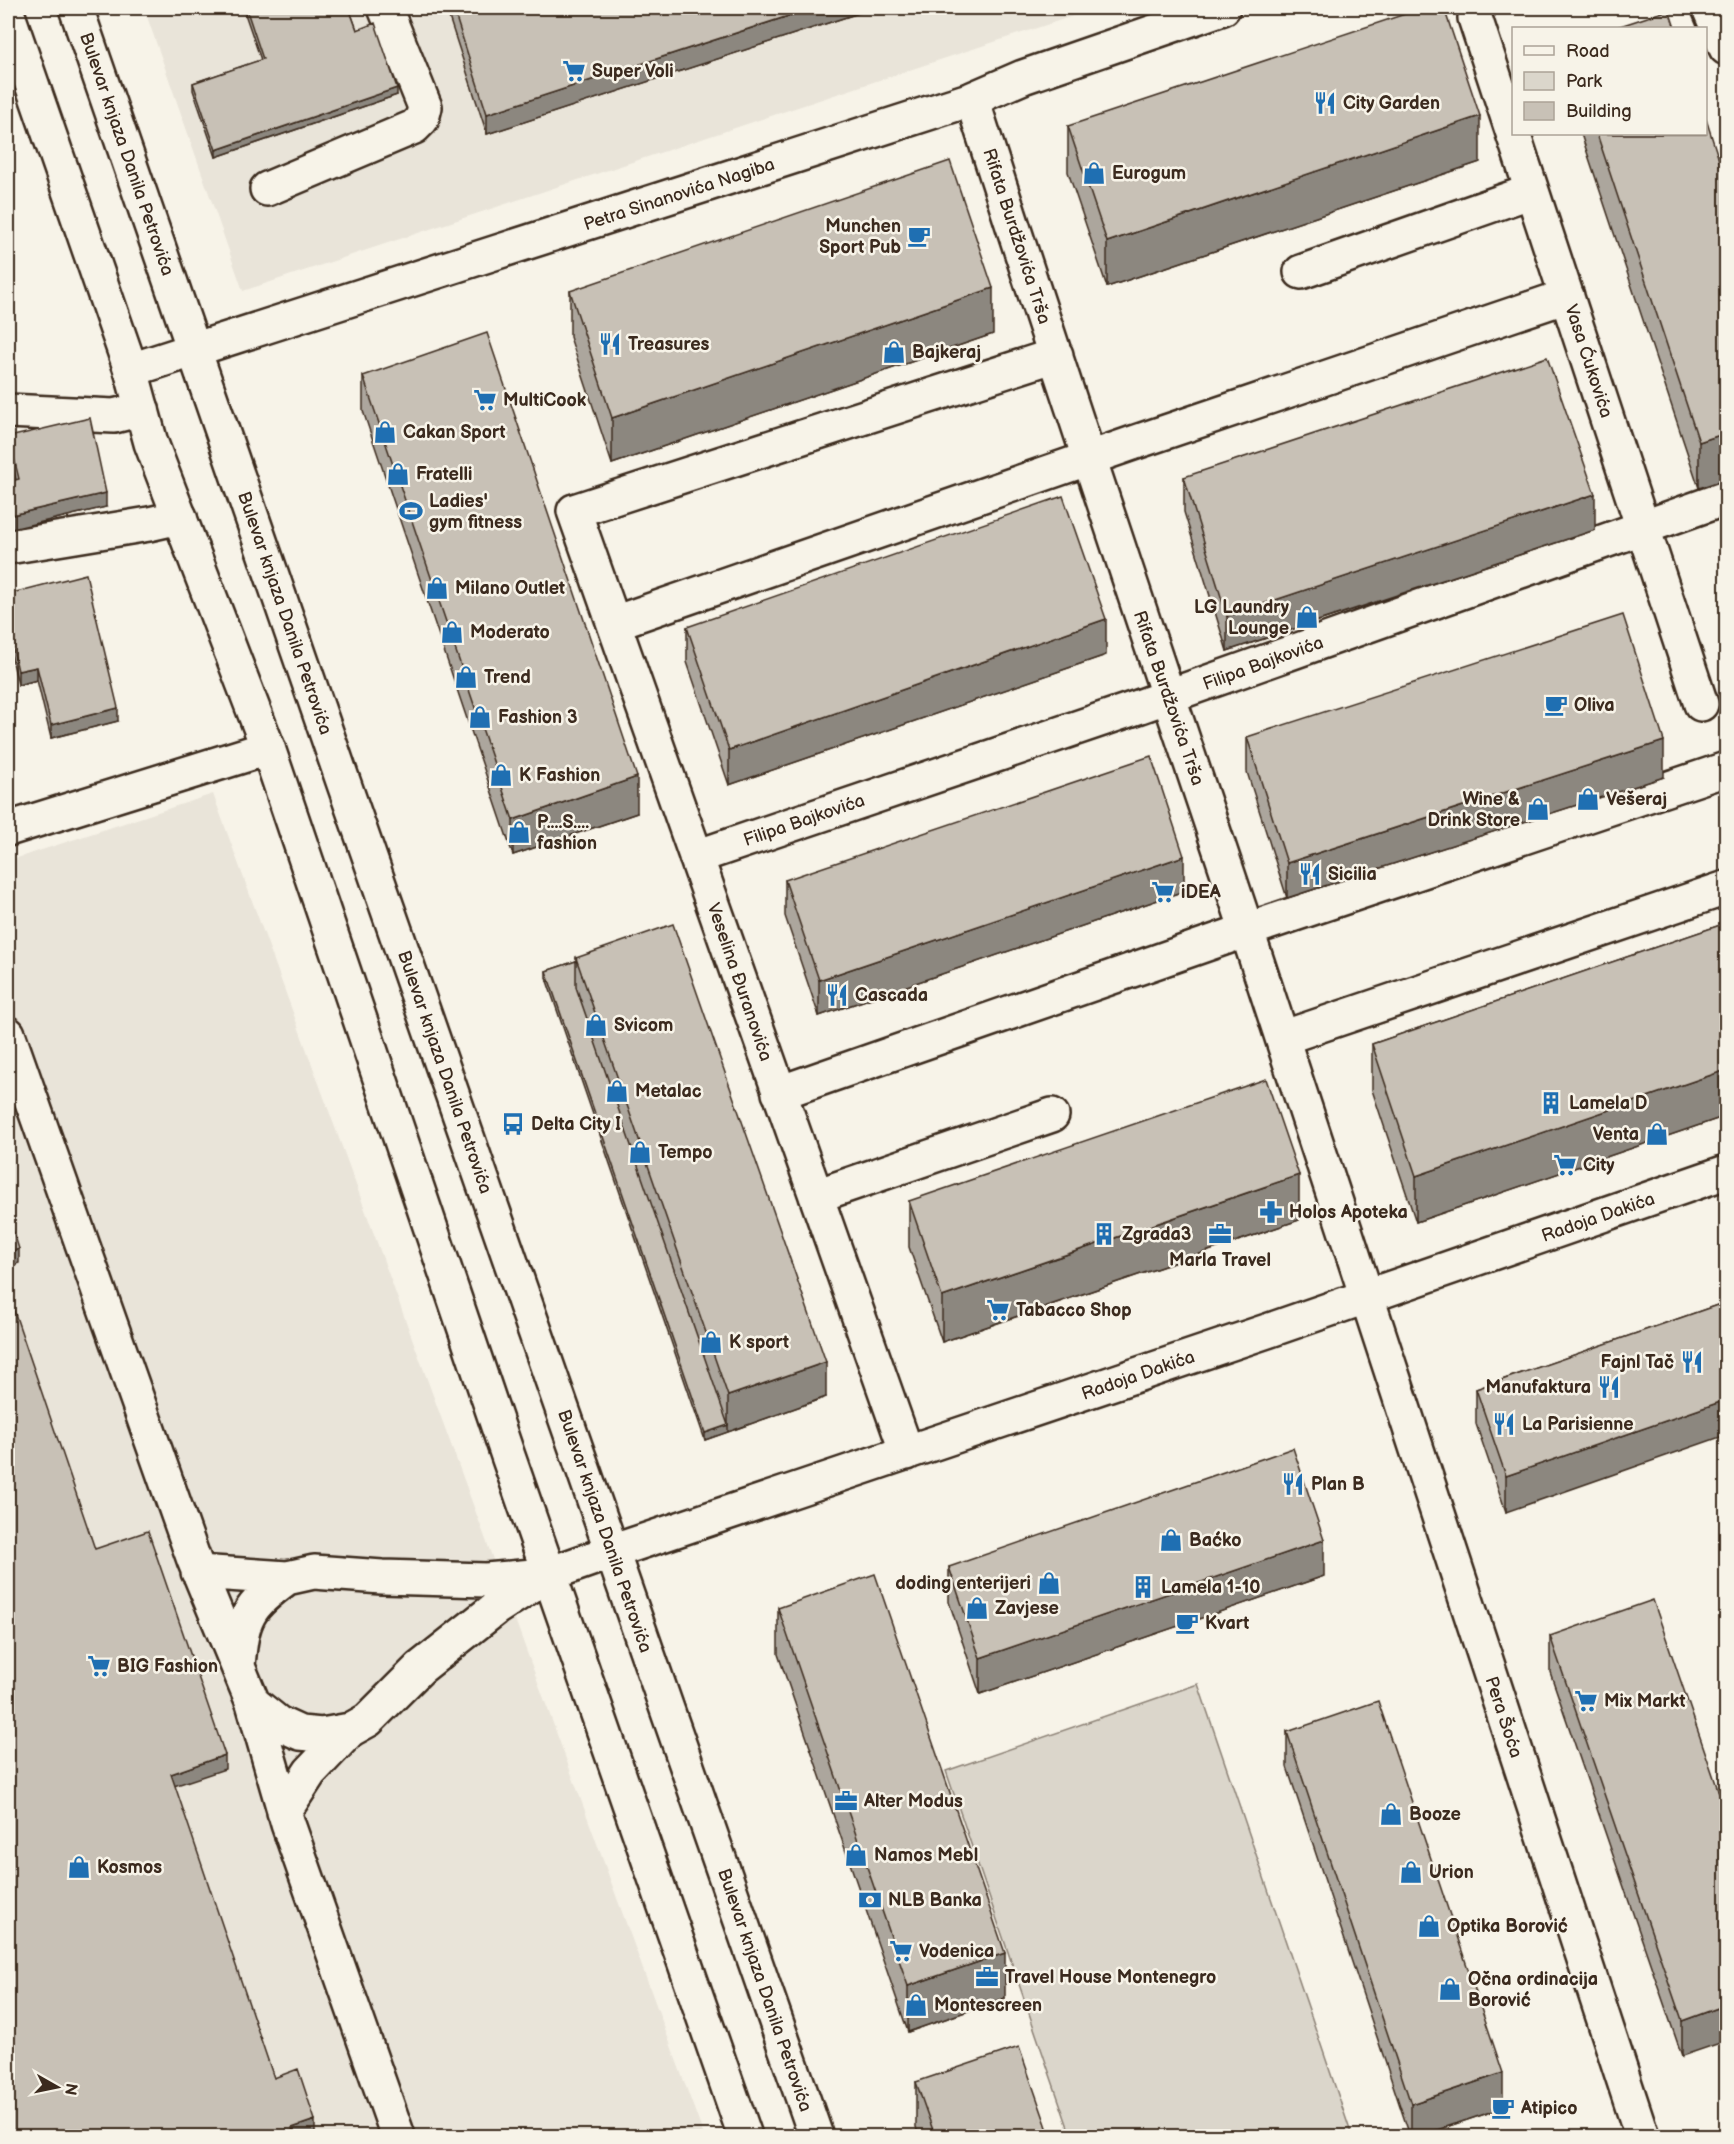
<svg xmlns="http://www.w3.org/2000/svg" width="1734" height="2144" font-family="'Balsamiq Sans',sans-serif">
	<rect width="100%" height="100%" fill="#f7f3e8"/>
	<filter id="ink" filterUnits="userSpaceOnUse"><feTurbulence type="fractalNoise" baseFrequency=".0167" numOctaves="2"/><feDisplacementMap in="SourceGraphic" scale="12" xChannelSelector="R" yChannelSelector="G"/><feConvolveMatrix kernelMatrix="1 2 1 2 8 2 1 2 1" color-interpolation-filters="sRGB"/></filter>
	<g filter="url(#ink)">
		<path fill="#e9e4d9" d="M144,8H1097L243,291Z
			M213,794L704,2136H8V861Z"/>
		<path fill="#dbd6cb" stroke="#8b8074" stroke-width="1.5" d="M1198,1684L1352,2136H1071L946,1771Z"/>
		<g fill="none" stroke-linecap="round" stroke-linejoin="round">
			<g stroke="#3b2a1e" stroke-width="38">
				<path id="minor" d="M1709,8L1726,48
					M1475,18L1701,704
					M972,99C1060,376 1154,652 1246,928C1380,1330 1508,1734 1642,2136
					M267,189L414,127L422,119L425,107L385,8
					M1301,272L1532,191
					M131,370L972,99L1023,77L1223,8
					M8,411L114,416L142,409
					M8,547L149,524L180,517
					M614,623L1133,443L1567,296
					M8,829L268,748
					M696,857L1138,707L1726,498
					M8,1034L194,1560L253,1703L288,1824L398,2136
					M1282,1038L1726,888
					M779,1093L1247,930L1726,769
					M816,1196L1052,1115
					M907,1453L574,511L1056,355
					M198,1572L287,1578L314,1572L382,1577L486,1580L544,1575
					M238,1666C242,1617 247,1607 287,1578
					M253,1703L278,1723L300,1733L322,1735L350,1730L368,1720L420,1668L496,1608L549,1574L611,1552L1270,1330L1726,1172
					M284,1812L310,1772L350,1730"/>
			</g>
			<g stroke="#3b2a1e" stroke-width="38">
				<path id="major" d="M76,8L344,784L816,2136
					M8,15L131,370L151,443L268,748L508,1456L745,2136"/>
			</g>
			<use href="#minor" stroke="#f7f3e8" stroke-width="33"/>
			<use href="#major" stroke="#f7f3e8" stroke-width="33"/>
		</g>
		<path fill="#aca69d" stroke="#3b2a1e" stroke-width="1.5" d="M243,8H349L357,30L397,95L216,157L193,90V83L261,60Z
			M446,8H874L487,134Z
			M1068,126L1480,162L1107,287L1068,172Z
			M1581,134H1706L1699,488Z
			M570,291L993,334L612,464L570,337Z
			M363,376L637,813L513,855L363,411Z
			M9,437L106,507L12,529L8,507V482L16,480L9,450Z
			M1184,477L1595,530L1227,651L1184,512Z
			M8,594L118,721L51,738L37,680L18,685L8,640Z
			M687,627L1106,655L729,785L687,662Z
			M1247,737L1664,777L1287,898L1247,772Z
			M785,880L1184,891L819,1016L785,916Z
			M1726,923V1116L1416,1222L1372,1090V1044Z
			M576,958L826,1397L705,1440L546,978V971L576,961Z
			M909,1201L1299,1220L942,1342L909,1247Z
			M1726,1302L1506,1512L1476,1424V1389Z
			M949,1567L1324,1576L980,1694L949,1602Z
			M778,1608L1005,1998L908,2032L778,1654Z
			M1550,1636L1726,1813L1682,2056L1550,1672Z
			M1287,1732L1503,2108L1419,2136H1410L1287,1767Z
			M916,2082L1050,2136H919L916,2127Z"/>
		<path fill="#8c877f" stroke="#3b2a1e" stroke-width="1.5" d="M813,8H874L487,134V114Z
			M397,88V95L216,157V150Z
			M1480,116V162L1107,287V242Z
			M993,288V334L612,464V418Z
			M1726,433V479L1699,488V442Z
			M106,493V507L12,529V515Z
			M1595,494V530L1227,651V616Z
			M1106,619V655L729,785V750Z
			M37,667V680L18,685V671Z
			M118,708V721L51,738V725Z
			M1664,741V777L1287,898V863Z
			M637,777V813L513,855V820Z
			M1184,856V891L819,1016V980Z
			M1726,1070V1116L1416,1222V1176Z
			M1299,1175V1220L942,1342V1297Z
			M19,1249V1263L8,1267V1253Z
			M826,1362V1397L728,1432V1396Z
			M1726,1400V1435L1506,1512V1476Z
			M728,1425V1432L705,1440V1433Z
			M1324,1540V1576L980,1694V1658Z
			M225,1755V1769L171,1787V1774Z
			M1005,1953V1998L908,2032V1986Z
			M1726,2005V2041L1682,2056V2021Z
			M1503,2073V2108L1419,2136H1411V2104Z
			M315,2120V2134L307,2136H292V2128Z"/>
		<path fill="#c8c1b6" stroke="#3b2a1e" stroke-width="1.5" d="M246,8H349L357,30L375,23L397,88L216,150L193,83L263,59Z
			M453,8H813L487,114Z
			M1423,8H1444L1480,116L1107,242L1068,126Z
			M1669,10L1675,28H1614Z
			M1706,119L1726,182V433L1699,442L1597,134H1706Z
			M950,161L993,288L612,418L570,291Z
			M487,333L637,777L513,820L363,376Z
			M1547,357L1595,494L1227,616L1184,477Z
			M90,418L106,493L12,515L8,494V482L19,479L9,437Z
			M1063,496L1106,619L729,750L687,627Z
			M86,574L118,708L51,725L37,667L18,671L8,627V594Z
			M1623,615L1664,741L1287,863L1247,737Z
			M1151,756L1184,856L819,980L785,880Z
			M1726,923V1070L1416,1176L1372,1044Z
			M673,924L826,1362L728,1396L576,958Z
			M576,961V987L728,1425L705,1433L546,971Z
			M1266,1079L1299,1175L942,1297L909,1201Z
			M8,1214L19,1249L8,1253Z
			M8,1293L95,1549L148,1531L225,1755L171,1774L274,2078L298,2069L315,2120L292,2128L295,2136H8Z
			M1726,1302V1400L1506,1476L1476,1389Z
			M1293,1448L1324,1540L980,1658L949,1567Z
			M875,1574L1005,1953L908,1986L778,1608Z
			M1653,1600L1726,1813V2005L1682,2021L1550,1636Z
			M1378,1701L1503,2073L1411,2104L1287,1732Z
			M1019,2047L1050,2136H935L916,2082Z"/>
	</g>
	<defs>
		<g id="supermarket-bare" transform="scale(1.8)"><path d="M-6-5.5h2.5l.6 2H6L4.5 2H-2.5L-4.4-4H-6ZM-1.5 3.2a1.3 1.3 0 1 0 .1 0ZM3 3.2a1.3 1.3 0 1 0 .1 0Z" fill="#1f6fb2" stroke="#f7f3e8" stroke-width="2.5" paint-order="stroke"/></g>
		<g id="restaurant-bare" transform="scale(1.8)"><path d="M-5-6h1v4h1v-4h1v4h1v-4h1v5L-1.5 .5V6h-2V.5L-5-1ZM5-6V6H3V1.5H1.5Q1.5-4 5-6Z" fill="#1f6fb2" stroke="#f7f3e8" stroke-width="2.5" paint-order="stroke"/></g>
		<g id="shop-bare" transform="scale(1.8)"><path d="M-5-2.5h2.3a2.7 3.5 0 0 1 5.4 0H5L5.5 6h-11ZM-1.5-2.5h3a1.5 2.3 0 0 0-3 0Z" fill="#1f6fb2" stroke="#f7f3e8" stroke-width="2.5" paint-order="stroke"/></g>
		<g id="cafe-bare" transform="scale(1.8)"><path d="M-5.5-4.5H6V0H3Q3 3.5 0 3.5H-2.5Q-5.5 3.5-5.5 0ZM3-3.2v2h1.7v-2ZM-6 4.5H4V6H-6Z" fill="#1f6fb2" stroke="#f7f3e8" stroke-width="2.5" paint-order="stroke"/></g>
		<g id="stadium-bare" transform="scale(1.8)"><path d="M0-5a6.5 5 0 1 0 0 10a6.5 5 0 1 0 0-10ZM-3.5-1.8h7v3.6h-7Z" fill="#1f6fb2" stroke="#f7f3e8" stroke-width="2.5" paint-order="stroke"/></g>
		<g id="building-bare" transform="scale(1.8)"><path d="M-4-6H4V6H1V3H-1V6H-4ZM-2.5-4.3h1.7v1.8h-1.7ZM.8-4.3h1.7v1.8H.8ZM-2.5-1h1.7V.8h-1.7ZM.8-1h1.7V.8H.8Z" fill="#1f6fb2" stroke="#f7f3e8" stroke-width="2.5" paint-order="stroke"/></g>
		<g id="bus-bare" transform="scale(1.8)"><path d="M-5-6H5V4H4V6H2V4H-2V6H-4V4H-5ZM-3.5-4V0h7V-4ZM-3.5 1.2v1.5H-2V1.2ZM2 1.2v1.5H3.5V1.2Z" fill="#1f6fb2" stroke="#f7f3e8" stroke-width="2.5" paint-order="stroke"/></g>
		<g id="pharmacy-bare" transform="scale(1.8)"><path d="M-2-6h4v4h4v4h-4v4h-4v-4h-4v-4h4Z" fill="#1f6fb2" stroke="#f7f3e8" stroke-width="2.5" paint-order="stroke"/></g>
		<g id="office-bare" transform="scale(1.8)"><path d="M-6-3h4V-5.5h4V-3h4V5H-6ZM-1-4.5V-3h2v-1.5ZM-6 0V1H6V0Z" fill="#1f6fb2" stroke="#f7f3e8" stroke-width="2.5" paint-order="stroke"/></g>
		<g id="bank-bare" transform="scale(1.8)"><path d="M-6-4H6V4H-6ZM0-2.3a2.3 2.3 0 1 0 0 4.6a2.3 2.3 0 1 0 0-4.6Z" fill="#1f6fb2" stroke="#f7f3e8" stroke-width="2.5" paint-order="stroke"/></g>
	</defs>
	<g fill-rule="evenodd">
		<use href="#supermarket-bare" x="574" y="71"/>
		<use href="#restaurant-bare" x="1325" y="103"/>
		<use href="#shop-bare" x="1094" y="173"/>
		<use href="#cafe-bare" x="919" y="236"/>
		<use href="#restaurant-bare" x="610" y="344"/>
		<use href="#shop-bare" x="894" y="352"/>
		<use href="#supermarket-bare" x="485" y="400"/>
		<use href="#shop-bare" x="385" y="432"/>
		<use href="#shop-bare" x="398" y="474"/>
		<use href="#stadium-bare" x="411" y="511"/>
		<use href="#shop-bare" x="437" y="588"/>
		<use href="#shop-bare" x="1307" y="617"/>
		<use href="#shop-bare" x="452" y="632"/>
		<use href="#shop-bare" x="466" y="677"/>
		<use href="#cafe-bare" x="1556" y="705"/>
		<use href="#shop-bare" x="480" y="717"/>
		<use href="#shop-bare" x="501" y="775"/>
		<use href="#shop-bare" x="1588" y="799"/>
		<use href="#shop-bare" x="1538" y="809"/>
		<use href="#shop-bare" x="519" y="832"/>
		<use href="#restaurant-bare" x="1310" y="874"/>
		<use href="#supermarket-bare" x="1163" y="892"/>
		<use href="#restaurant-bare" x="837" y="995"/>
		<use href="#shop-bare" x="596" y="1025"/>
		<use href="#shop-bare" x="617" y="1091"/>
		<use href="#building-bare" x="1551" y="1103"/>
		<use href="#bus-bare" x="513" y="1124"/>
		<use href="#shop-bare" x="1657" y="1134"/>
		<use href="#shop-bare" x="640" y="1152"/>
		<use href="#supermarket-bare" x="1565" y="1165"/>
		<use href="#pharmacy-bare" x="1271" y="1212"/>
		<use href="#building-bare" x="1104" y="1234"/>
		<use href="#office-bare" x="1220" y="1234"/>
		<use href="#supermarket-bare" x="998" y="1310"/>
		<use href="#shop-bare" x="711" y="1342"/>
		<use href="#restaurant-bare" x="1692" y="1362"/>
		<use href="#restaurant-bare" x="1609" y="1387"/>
		<use href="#restaurant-bare" x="1504" y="1424"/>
		<use href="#restaurant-bare" x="1293" y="1484"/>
		<use href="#shop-bare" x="1171" y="1540"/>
		<use href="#shop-bare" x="1049" y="1583"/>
		<use href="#building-bare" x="1143" y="1587"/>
		<use href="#shop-bare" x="977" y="1608"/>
		<use href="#cafe-bare" x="1187" y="1623"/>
		<use href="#supermarket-bare" x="99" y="1666"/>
		<use href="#supermarket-bare" x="1586" y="1701"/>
		<use href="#office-bare" x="846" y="1801"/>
		<use href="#shop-bare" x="1391" y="1814"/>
		<use href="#shop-bare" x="856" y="1855"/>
		<use href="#shop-bare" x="79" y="1867"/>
		<use href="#shop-bare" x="1411" y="1872"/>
		<use href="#bank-bare" x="870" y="1900"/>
		<use href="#shop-bare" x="1429" y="1926"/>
		<use href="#supermarket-bare" x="901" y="1951"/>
		<use href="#office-bare" x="987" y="1977"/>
		<use href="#shop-bare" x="1450" y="1989"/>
		<use href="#shop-bare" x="916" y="2005"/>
		<use href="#cafe-bare" x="1503" y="2108"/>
	</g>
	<g text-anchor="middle" stroke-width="5" stroke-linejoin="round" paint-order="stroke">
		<g font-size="18" font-weight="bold" fill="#3b2a1e" stroke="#f7f3e8" text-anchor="start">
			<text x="592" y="77">Super Voli</text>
			<text x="1343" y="109">City Garden</text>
			<text x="1112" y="179">Eurogum</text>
			<text x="901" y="232" text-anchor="end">Munchen<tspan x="901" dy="21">Sport Pub</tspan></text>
			<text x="628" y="350">Treasures</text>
			<text x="912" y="358">Bajkeraj</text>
			<text x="503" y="406">MultiCook</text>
			<text x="403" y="438">Cakan Sport</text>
			<text x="416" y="480">Fratelli</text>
			<text x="429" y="507">Ladies'<tspan x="429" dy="21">gym fitness</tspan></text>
			<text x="455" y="594">Milano Outlet</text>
			<text x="1289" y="613" text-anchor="end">LG Laundry<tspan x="1289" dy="21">Lounge</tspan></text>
			<text x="470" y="638">Moderato</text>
			<text x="484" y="683">Trend</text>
			<text x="1574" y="711">Oliva</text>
			<text x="498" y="723">Fashion 3</text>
			<text x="519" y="781">K Fashion</text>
			<text x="1520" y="805" text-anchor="end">Wine &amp;<tspan x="1520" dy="21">Drink Store</tspan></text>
			<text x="1606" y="805">Vešeraj</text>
			<text x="537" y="828">P....S....<tspan x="537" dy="21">fashion</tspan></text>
			<text x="1328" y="880">Sicilia</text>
			<text x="1181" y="898">iDEA</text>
			<text x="855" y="1001">Cascada</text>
			<text x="614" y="1031">Svicom</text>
			<text x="635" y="1097">Metalac</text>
			<text x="1569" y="1109">Lamela D</text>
			<text x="531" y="1130">Delta City I</text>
			<text x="1639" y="1140" text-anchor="end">Venta</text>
			<text x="658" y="1158">Tempo</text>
			<text x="1583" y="1171">City</text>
			<text x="1289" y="1218">Holos Apoteka</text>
			<text x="1122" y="1240">Zgrada3</text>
			<text x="1220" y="1266" text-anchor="middle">Marla Travel</text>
			<text x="1016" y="1316">Tabacco Shop</text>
			<text x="729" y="1348">K sport</text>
			<text x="1674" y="1368" text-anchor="end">Fajnl Tač</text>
			<text x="1591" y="1393" text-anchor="end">Manufaktura</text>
			<text x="1522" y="1430">La Parisienne</text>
			<text x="1311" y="1490">Plan B</text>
			<text x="1189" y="1546">Baćko</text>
			<text x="1031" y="1589" text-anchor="end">doding enterijeri</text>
			<text x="1161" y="1593">Lamela 1-10</text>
			<text x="995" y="1614">Zavjese</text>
			<text x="1205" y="1629">Kvart</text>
			<text x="117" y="1672">BIG Fashion</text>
			<text x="1604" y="1707">Mix Markt</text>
			<text x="864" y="1807">Alter Modus</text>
			<text x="1409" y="1820">Booze</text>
			<text x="874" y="1861">Namos Mebl</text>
			<text x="97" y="1873">Kosmos</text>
			<text x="1429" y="1878">Urion</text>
			<text x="888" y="1906">NLB Banka</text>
			<text x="1447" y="1932">Optika Borović</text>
			<text x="919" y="1957">Vodenica</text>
			<text x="1005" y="1983">Travel House Montenegro</text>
			<text x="1468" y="1985">Očna ordinacija<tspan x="1468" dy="21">Borović</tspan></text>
			<text x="934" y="2011">Montescreen</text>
			<text x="1521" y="2114">Atipico</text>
		</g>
		<g font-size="18" fill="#3b2a1e" stroke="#f7f3e8">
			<text transform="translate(127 154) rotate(71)" y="6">Bulevar knjaza Danila Petrovića</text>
			<text transform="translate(679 194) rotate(-18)" y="6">Petra Sinanovića Nagiba</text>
			<text transform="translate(1017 236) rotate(72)" y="6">Rifata Burdžovića Trša</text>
			<text transform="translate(1589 361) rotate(72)" y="6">Vasa Ćukovića</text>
			<text transform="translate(285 613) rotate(71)" y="6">Bulevar knjaza Danila Petrovića</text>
			<text transform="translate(1263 663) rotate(-20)" y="6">Filipa Bajkovića</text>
			<text transform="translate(1169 698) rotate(71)" y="6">Rifata Burdžovića Trša</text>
			<text transform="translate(804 820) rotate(-19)" y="6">Filipa Bajkovića</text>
			<text transform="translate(740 982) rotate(71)" y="6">Veselina Đuranovića</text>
			<text transform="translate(445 1072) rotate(71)" y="6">Bulevar knjaza Danila Petrovića</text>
			<text transform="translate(1598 1217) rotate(-19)" y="6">Radoja Dakića</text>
			<text transform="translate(1138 1375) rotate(-19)" y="6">Radoja Dakića</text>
			<text transform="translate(605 1531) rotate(71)" y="6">Bulevar knjaza Danila Petrovića</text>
			<text transform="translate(1504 1717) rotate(72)" y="6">Pera Šoća</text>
			<text transform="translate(765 1990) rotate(71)" y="6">Bulevar knjaza Danila Petrovića</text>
		</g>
	</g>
	<rect width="1734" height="2144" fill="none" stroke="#f7f3e8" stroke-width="30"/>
	<rect x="15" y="15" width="1704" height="2114" fill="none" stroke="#3b2a1e" stroke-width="2" filter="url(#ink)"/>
	<rect x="1512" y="27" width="195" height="108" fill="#f7f3e8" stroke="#aca397" stroke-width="1.5"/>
	<rect x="1524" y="46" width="30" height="9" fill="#f7f3e8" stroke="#aca397" stroke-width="1.5"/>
	<text x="1566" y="57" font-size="18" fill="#3b2a1e">Road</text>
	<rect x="1524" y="72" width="30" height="18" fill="#dbd6cb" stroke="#aca397" stroke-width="1.5"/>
	<text x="1566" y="87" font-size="18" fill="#3b2a1e">Park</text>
	<rect x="1524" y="102" width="30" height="18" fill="#c8c1b6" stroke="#aca397" stroke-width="1.5"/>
	<text x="1566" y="117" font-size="18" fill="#3b2a1e">Building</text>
	<g transform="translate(57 2087) rotate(99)" stroke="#f7f3e8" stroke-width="4.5" paint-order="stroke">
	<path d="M0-4.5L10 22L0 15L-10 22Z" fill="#3b2a1e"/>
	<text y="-9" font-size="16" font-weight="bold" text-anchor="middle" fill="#3b2a1e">N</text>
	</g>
</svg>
